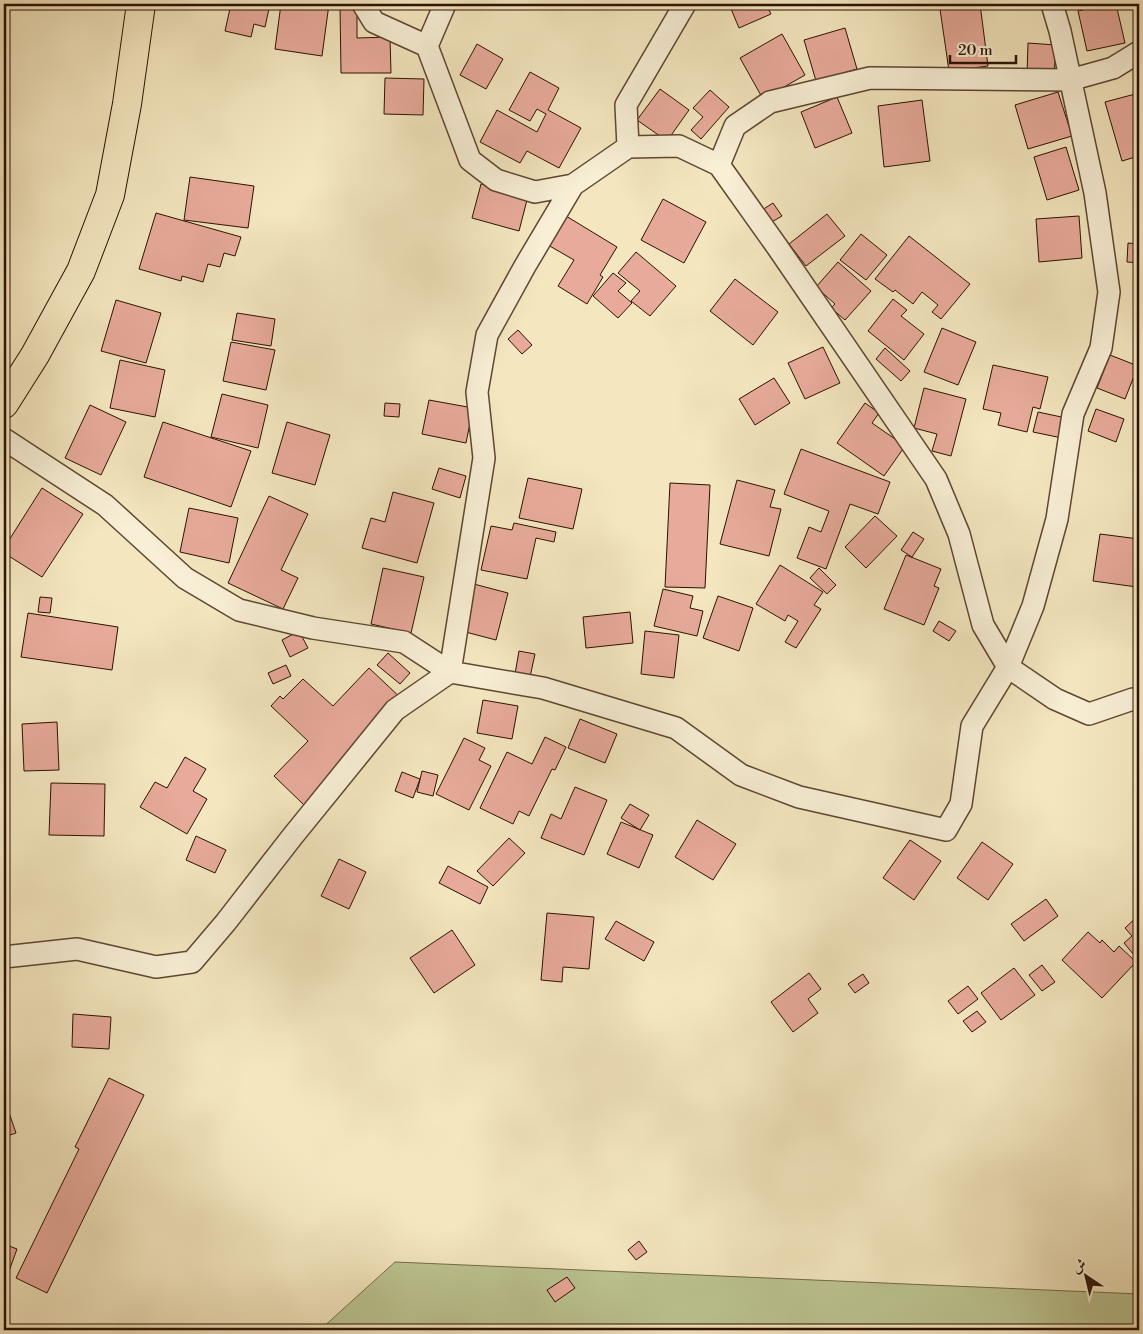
<svg xmlns="http://www.w3.org/2000/svg" width="1143" height="1334" font-family="'Libre Bodoni',Amiri,serif">
	<rect width="100%" height="100%" fill="#f4e7c0"/>
	<filter id="stains"><feTurbulence type="fractalNoise" baseFrequency=".004" numOctaves="4"/><feColorMatrix values="0 0 0 0 .2 0 0 0 0 .09 0 0 0 0 .02 0 0 0 .5 -.17"/></filter>
	<radialGradient id="worn" r=".72"><stop offset=".6" stop-color="#630" stop-opacity="0"/><stop offset="1" stop-color="#630" stop-opacity=".3"/></radialGradient>
	<path fill="#bcc592" stroke="#746b49" d="M395,1262L1139,1294V1330H320Z"/>
	<path fill="#e8ab9b" stroke="#2c1100" d="M231,4H270L265,27L254,24L251,37L225,31Z
		M281,4H329L322,56L275,49Z
		M729,4H766L771,14L739,28Z
		M980,4L988,66L949,71L940,9Z
		M1108,4H1116L1125,43L1087,51L1078,11Z
		M357,5V38L390,37L391,73H341L340,6Z
		M845,28L857,69L816,81L804,40Z
		M782,34L805,75L763,99L740,58Z
		M1028,43L1056,45L1054,76L1027,75Z
		M477,44L503,59L486,89L460,75Z
		M530,72L559,88L548,110L581,128L559,168L527,151L520,163L480,142L497,110L537,132L546,114L537,109L530,121L509,110Z
		M385,78L424,79L423,115L384,114Z
		M660,89L689,110L667,141L637,120Z
		M710,90L729,107L701,139L691,130L703,117L693,108Z
		M1058,92L1072,136L1028,149L1015,105Z
		M1139,93V156L1122,161L1105,102Z
		M837,97L852,133L815,148L801,112Z
		M922,100L930,161L884,167L878,106Z
		M1066,147L1079,190L1047,200L1034,157Z
		M190,177L254,186L248,228L184,220Z
		M481,184L528,196L519,231L472,218Z
		M663,199L706,222L684,263L641,240Z
		M773,203L782,216L770,223L762,210Z
		M156,213L241,237L235,256L224,253L220,267L208,264L203,282L182,276L181,281L139,269Z
		M827,214L845,236L806,266L789,244Z
		M566,216L617,247L600,275L603,277L587,304L558,286L574,260L548,245Z
		M1079,216L1082,258L1039,262L1036,219Z
		M861,234L887,255L866,280L840,260Z
		M909,236L970,284L941,319L932,312L938,305L922,292L913,304L895,290L893,292L875,279Z
		M1128,243L1139,244V263L1127,262Z
		M636,252L676,286L650,316L631,301L640,291L618,273Z
		M838,262L871,291L845,320L831,308L835,304L816,287Z
		M613,273L626,283L618,291L632,303L618,318L593,296Z
		M735,279L778,312L753,345L710,311Z
		M893,299L907,310L901,316L924,334L904,360L868,331Z
		M116,300L161,313L146,363L101,351Z
		M237,313L275,319L271,346L232,340Z
		M942,328L976,342L958,385L924,372Z
		M518,330L532,345L522,354L508,339Z
		M231,342L275,350L266,390L223,381Z
		M823,347L840,383L805,399L788,363Z
		M885,348L910,371L901,381L876,359Z
		M1110,355L1138,366L1125,399L1097,388Z
		M120,360L165,370L155,417L110,408Z
		M993,365L1048,377L1040,409L1033,407L1027,432L998,425L1001,413L983,409Z
		M774,378L790,403L755,425L739,399Z
		M924,388L966,399L951,456L932,451L937,434L914,428Z
		M222,394L268,405L258,448L211,437Z
		M429,400L473,408L466,443L422,434Z
		M385,403L400,404L399,417L384,416Z
		M865,403L879,413L872,423L905,446L884,476L837,443Z
		M90,405L126,422L101,475L65,458Z
		M1096,409L1124,419L1116,442L1088,431Z
		M1038,412L1066,418L1062,438L1033,432Z
		M163,422L251,451L231,507L144,477Z
		M287,422L330,435L315,485L272,473Z
		M801,449L890,482L878,514L850,504L826,569L797,558L809,527L821,532L829,511L784,494Z
		M439,468L466,476L460,498L432,489Z
		M528,478L582,489L573,529L519,518Z
		M737,480L775,490L770,507L781,509L769,556L720,544Z
		M670,483L710,485L705,588L665,587Z
		M42,488L83,514L42,577L4,553V548Z
		M393,492L434,503L417,563L362,548L371,518L385,522Z
		M269,496L308,514L281,570L298,578L283,609L228,583Z
		M189,508L238,518L229,563L180,552Z
		M875,516L897,536L866,568L845,547Z
		M514,523L556,532L554,542L536,538L527,579L481,570L491,526L512,530Z
		M913,532L924,539L912,557L901,550Z
		M1100,534L1139,539V574L1137,587L1093,581Z
		M906,555L941,569L934,586L939,588L924,625L884,609Z
		M780,565L823,592L814,605L821,609L796,648L785,642L798,621L788,615L785,621L756,604Z
		M383,568L424,577L411,633L371,624Z
		M819,568L836,585L827,594L810,578Z
		M470,583L508,593L496,640L458,630Z
		M663,589L693,596L690,608L703,611L697,636L654,626Z
		M718,596L753,608L739,651L703,638Z
		M40,597L52,598L50,613L38,612Z
		M630,612L633,643L586,648L583,617Z
		M28,613L118,627L112,670L21,657Z
		M939,621L956,631L949,641L933,631Z
		M299,631L308,648L290,657L282,640Z
		M645,631L679,635L674,678L641,674Z
		M519,651L535,654L530,677L515,674Z
		M388,653L410,673L400,684L377,665Z
		M286,665L291,676L273,684L268,673Z
		M369,668L404,701L304,805L274,776L308,741L271,706L280,696L283,699L303,679L333,706Z
		M483,700L518,706L512,739L477,733Z
		M580,719L617,734L605,763L568,748Z
		M57,722L59,770L24,771L22,724Z
		M545,737L566,747L555,770L552,769L529,816L519,811L513,824L480,808L507,752L532,764Z
		M464,738L485,748L479,760L491,766L469,810L436,794Z
		M185,757L206,769L193,791L207,799L187,834L140,807L155,782L167,788Z
		M422,771L438,775L433,796L417,792Z
		M402,772L420,779L413,798L395,791Z
		M51,783L105,784L104,836L49,835Z
		M575,787L607,800L584,855L541,838L551,814L561,819Z
		M630,804L649,815L640,830L621,818Z
		M697,820L736,844L713,880L675,857Z
		M621,822L653,835L639,868L607,854Z
		M196,836L226,850L215,873L186,860Z
		M509,838L525,853L493,886L477,871Z
		M910,840L941,861L914,900L883,878Z
		M982,842L1013,864L988,900L957,878Z
		M339,859L366,872L349,909L321,896Z
		M448,866L488,887L480,904L439,883Z
		M1046,899L1058,916L1024,941L1011,924Z
		M547,913L594,917L589,969L563,967L562,982L541,980Z
		M1139,915V961L1124,943L1132,936L1125,928Z
		M616,921L654,942L644,961L605,939Z
		M452,930L475,965L434,993L410,958Z
		M1088,932L1100,943L1102,940L1114,952L1119,946L1136,962L1102,998L1062,960Z
		M1042,965L1055,982L1042,991L1029,975Z
		M1014,968L1035,995L1001,1020L981,993Z
		M809,973L821,989L808,999L818,1013L793,1032L771,1002Z
		M863,974L869,983L855,993L848,984Z
		M968,986L978,999L958,1014L948,1001Z
		M977,1011L986,1022L972,1032L963,1021Z
		M73,1014L111,1017L109,1049L72,1047Z
		M109,1078L144,1095L47,1293L16,1278L79,1149L75,1147Z
		M5,1101L16,1133L4,1137V1102Z
		M639,1241L647,1252L636,1260L628,1250Z
		M4,1244L17,1249L4,1285Z
		M567,1277L575,1288L555,1302L547,1290Z"/>
	<g fill="none" stroke-linecap="round" stroke-linejoin="round">
		<g stroke="#5e4630" stroke-width="24">
			<path id="minor" d="M363,4L374,22L427,46L470,160L496,180L535,192L573,185L628,147L679,146L719,165L778,248L936,479L959,534L983,625L1008,667L1055,699L1089,714L1133,699H1139
				M427,46L445,4
				M628,147L626,105L685,4
				M719,165L735,126L770,102L870,78L1070,80L1113,68L1139,52
				M4,439L105,505L185,578L239,610L313,628L404,642L450,672L543,688L676,728L741,775L799,797L946,830L961,804L972,726L1008,667L1033,606L1057,519L1073,414L1101,348L1109,292L1095,193L1060,31L1052,4
				M4,957L77,949L156,967L192,962L226,922L292,837L395,710L450,672L484,458L477,392L487,335L525,266L573,185"/>
		</g>
		<g stroke="#2c1100" stroke-width="30">
			<path id="major" d="M4,404L35,355L81,271L110,195L127,104L141,4"/>
		</g>
		<use href="#minor" stroke="#f8efd6" stroke-width="21"/>
		<use href="#major" stroke="#f4e7c0" stroke-width="28"/>
	</g>
	<rect width="1143" height="1334" fill="none" stroke="#f4e7c0" stroke-width="20"/>
	<rect x="5" y="5" width="1133" height="1324" fill="none" stroke="#2c1100" stroke-width="2.5"/>
	<rect x="10" y="10" width="1123" height="1314" fill="none" stroke="#2c1100"/>
	<g transform="translate(1086 1276) rotate(325)" stroke="#f8efd6" stroke-width="4" paint-order="stroke">
	<path d="M0-4L9 19L0 12L-9 19Z" fill="#2c1100"/>
	<text y="-8" font-size="14" font-weight="bold" text-anchor="middle" fill="#2c1100">ش</text>
	</g>
	<path d="M950 55v8h66v-8" fill="none" stroke="#2c1100" stroke-width="2.5"/>
	<text x="958" y="55" font-size="15" fill="#2c1100" stroke="#f8efd6" stroke-width="4" paint-order="stroke">20 m</text>
	<rect width="100%" height="100%" filter="url(#stains)"/>
	<rect width="100%" height="100%" fill="url(#worn)"/>
</svg>
